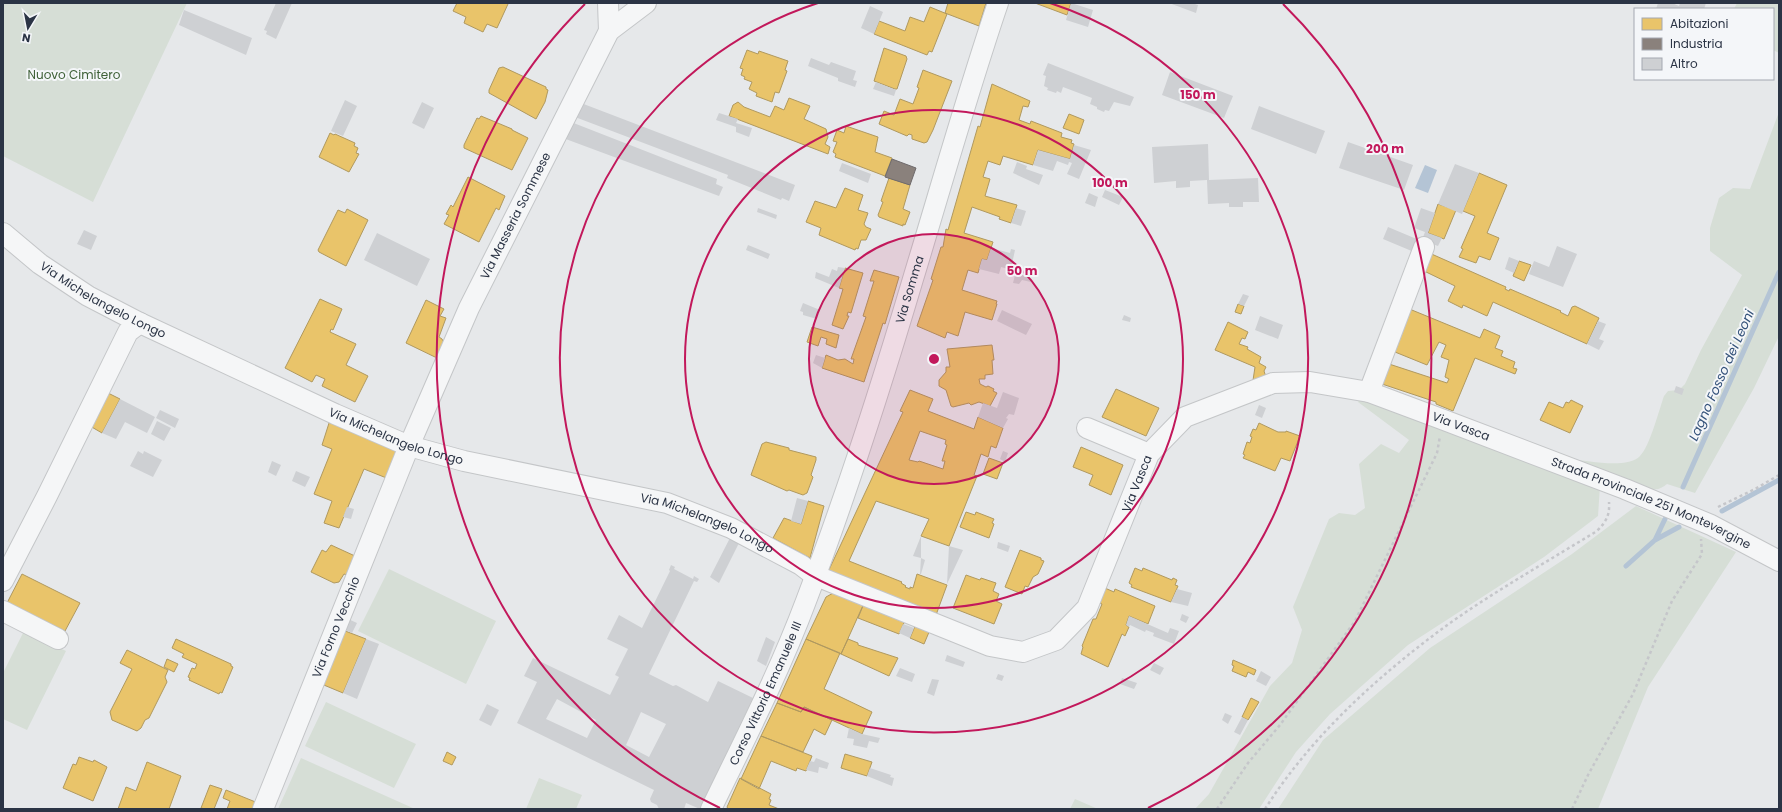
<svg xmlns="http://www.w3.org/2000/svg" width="1782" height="812" font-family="Poppins,sans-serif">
	<rect width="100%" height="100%" fill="#e6e8ea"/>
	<path fill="#d6ded6" d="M3,3H187L93,202L3,156Z
		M1737,3H1779V53L1773,50V9H1734Z
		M1779,112V336L1754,388L1695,493L1667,484C1662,488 1658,490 1653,489C1629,488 1594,469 1571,459C1588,461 1628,469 1640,456C1650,446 1659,410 1664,396L1668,391L1679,390L1685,384L1701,350L1742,275L1710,251V228L1719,198L1733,188L1750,189Z
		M1364,394L1600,486L1598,516L1544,557L1408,645L1330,714L1296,752L1259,809H1195L1209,794L1270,686L1292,663L1302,630L1293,607L1329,519L1339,513L1355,515L1365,508L1359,464L1381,444L1399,453L1409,440L1358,402Z
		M1636,506L1736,552L1648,687L1598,809H1278L1323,740L1430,648L1572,554Z
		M389,569L496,621L466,684L358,631Z
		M24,631L66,651L27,730L3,719V673Z
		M326,702L416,744L394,788L305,746Z
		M301,758L415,809H278Z
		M539,778L582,795L576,809H526Z
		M1075,799L1098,809H1070Z"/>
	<path fill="#b4c4d5" d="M1425,165L1437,170L1428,193L1415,188Z"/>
	<path fill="#e9c46a" stroke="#b0995f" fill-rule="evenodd" d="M457,3H507L508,4L497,28L487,24L483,32L464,23L466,17L453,11Z
		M948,3H986L979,26L945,13Z
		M1035,3H1071L1067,15Z
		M930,7L947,14L932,52L929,51L927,55L874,34L879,21L905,31L910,17L924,22Z
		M884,48L906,56L907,59L897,89H895L874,81Z
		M747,50L758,54L759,51L788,61L785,70L787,71L779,93L775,92L772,102L756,96L757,93L749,89L752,82L744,79L745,77L741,75L743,69L740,68Z
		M503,67L546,87V89L548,90L545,102L536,119L489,93V90L499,68Z
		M923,70L952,81L933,130L927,142L924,143L912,139V135L909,134L907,136L879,124L884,111L894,115L900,99L913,104L919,88L917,87Z
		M992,84L1030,101L1028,107L1023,106L1019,120L1030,124L1031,121L1062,133L1061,137L1072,140L1071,143L1074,144L1070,159L1038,150L1033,165L1003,156L1000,165L988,161L983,177L990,179L985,196L1017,205L1011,223L999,219L1000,217L972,207L964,233L993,242L987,260L982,259L978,273L968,270L962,290L997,301L996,304H997L992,320L965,312L958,336L947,332L945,338L917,326L933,280L931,279L941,247H943L946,229L948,230L978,126L980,127Z
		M789,98L810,106L804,119L826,129L828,137L825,144L830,147L828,154L729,116L733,105L738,102L744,107L770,117L775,106L784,110Z
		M1069,114L1084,120L1079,134L1063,128Z
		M481,116L512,129V130L528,138L512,170L464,148V145L477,118L479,119Z
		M846,126L878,137L875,152L892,158L885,176L835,157L836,154L833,152L837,142L833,141L837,130L844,133Z
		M330,133L334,135L335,134L355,143L354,146L358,148L356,153L359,154L349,172L319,157Z
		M1479,173L1507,185L1487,233L1499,238L1490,260L1479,256L1476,263L1459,257L1463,249L1461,248L1475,216L1463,211Z
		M468,177L505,196L499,210L496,208L479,242L444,224L449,215L446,214L451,205L453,207Z
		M889,178L910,185L903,209L910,212L905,225L903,224V226L879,217L878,215L883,202L881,201Z
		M845,188L863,195L858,210L868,213L864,224L866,227L871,229L866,240H861L858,249L856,248L855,250L819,235L821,228L806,222L815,201L836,208Z
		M1438,204L1456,210L1444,239L1428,233Z
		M347,209L368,220L346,266L319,252L318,250L338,210L345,213Z
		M1427,252L1506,287L1505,289L1509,291L1510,289L1561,311L1560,312L1568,316L1572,307L1575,306L1599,318L1587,344L1493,302L1487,316L1463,305L1462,308L1448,301L1455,286L1422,270Z
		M1519,261L1531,265L1524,281L1513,276Z
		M845,268L863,273L851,313L848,312L847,316H849L843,329L832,325L843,289L839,288Z
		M874,270L899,277L885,324L883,323L864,382L822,368L826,355L838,360L845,359L853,364L854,359H851L866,317L863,316L874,281H870Z
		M320,299L342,309L333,330L331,329L330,332L356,344L346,365L368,376L355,402L322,386L325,379L316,375L312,382L285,368Z
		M426,300L444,309L440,316L446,318L439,337L442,339L444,343L437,358L406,343Z
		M1238,304L1244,306L1241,314L1235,312Z
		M1407,308L1480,338L1484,329L1500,336L1495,348L1503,351L1501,356L1515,362L1513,368L1517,369L1515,374L1475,358L1453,411L1436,404V402L1379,383L1386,363L1447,383L1449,379L1445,377L1449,360L1441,357L1446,345L1439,342L1427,365L1395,352Z
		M1228,322L1248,332L1245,339L1242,338L1239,344L1248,347L1247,349L1261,357L1259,363L1266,367L1264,371L1267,380L1252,387L1255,367L1215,350Z
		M812,327L839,335L836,348L826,344L827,339L821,337L818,346L807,342Z
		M992,345L994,360H992L993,374L985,375V379H979L980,384L986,387L988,386L994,389L993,391L997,393L990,406L979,402L971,405L969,403L953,407L951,406L946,390L939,386V380L946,372V367H950L947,349Z
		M1116,389L1159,408L1146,436L1102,417Z
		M910,390L933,399L928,411L974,429L978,417L1003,428L996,448L991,446L988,457L981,454L974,475L977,476L949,546L921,536L929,519L876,501L849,561L902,582L901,583L906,586L905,587L910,589V587L913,588L917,574L947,585L936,615L827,574L903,412L900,411ZM920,431L946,440L945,444L947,445L942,461H945L943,469L919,461L918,462L909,460Z
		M108,393L120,399L102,433L90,426Z
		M1571,400L1583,406L1570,433L1540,420L1549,402L1563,408L1566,402L1569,403Z
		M330,420L400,451L389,479L364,469L339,528L324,523L332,501L314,494L332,449L322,445Z
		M1259,423L1278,432H1286V431L1300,436L1290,461L1281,458L1275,471L1243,458L1245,455L1243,454L1247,442L1250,443L1252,437L1250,436L1253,429L1256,430Z
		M766,442L789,448V450L816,457V460L811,475L813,477L807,493L803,495L789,490L787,491L751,475L762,444Z
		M1081,447L1123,465L1111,495L1089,485L1093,475L1073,467Z
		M989,458L1003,463L997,479L983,474Z
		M808,501L824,506L810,558L773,538L784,518L801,524Z
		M966,512L975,515L976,512L994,519L992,523L994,524L989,538L960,527Z
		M331,545L355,556L347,575L344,574L339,582L334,583L311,572L322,550L326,552Z
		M1020,550L1041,558V560L1044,561L1038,574L1033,577L1028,587L1025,586L1022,594L1005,587Z
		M1135,568L1142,571L1143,568L1172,580L1173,578L1177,580L1175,585L1178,586L1171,602L1131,587L1132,585L1129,583Z
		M22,574L80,603L65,631L7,603Z
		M966,575L980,580L981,578L996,583L993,591L999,594L996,601L1002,604L994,624L953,608Z
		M1098,585L1114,592L1115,589L1155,606L1148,624L1129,616L1126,625L1129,627L1125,636L1122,634L1108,667L1081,654L1083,647L1082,646L1093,619H1096L1102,604L1092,600Z
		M835,592L865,601L841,654L806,639L826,597Z
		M865,601L907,616L899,634L858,618Z
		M918,619L932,625L924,644L910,638Z
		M340,629L366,639L343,693L319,683Z
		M176,639L231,664V666L233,667L222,693L220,692L219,694L189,680L190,678L188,677L192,668L195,669L197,664L182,657L184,654L172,648Z
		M806,639L840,653L824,689L872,712L862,734L804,707L801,712L777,703Z
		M848,639L858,643V645L898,658L889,676L841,654Z
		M127,650L168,670L165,677L167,682L149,718L145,720L141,728L137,731L112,720L110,712L132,669L120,663Z
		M167,659L178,664L174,672L164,667Z
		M1233,660L1256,670L1254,675L1248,672L1246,677L1232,671L1234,666L1232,665Z
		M1251,698L1259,702L1248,720L1242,717Z
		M777,703L801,712L804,707L832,720L825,735L814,729L803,752L761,736Z
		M761,736L812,756L806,771L797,768L796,771L771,761L759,789L741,779Z
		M447,752L456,757L452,765L443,761Z
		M845,754L872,762L867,776L841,768Z
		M79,757L93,762L94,760L107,767L93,801L63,788L73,764L76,765Z
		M147,762L181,776L169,809H118L126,787L136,791Z
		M740,778L771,794L769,799L771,800L769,805L779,809H728L727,807Z
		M210,785L222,789L214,809H205L201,808Z
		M226,790L258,803L255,809H227L230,801L223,798Z"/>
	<path fill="#8a817c" stroke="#6e6a6c" d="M892,159L916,168L910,185L885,177Z"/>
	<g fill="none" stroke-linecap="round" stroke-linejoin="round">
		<path stroke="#b4c4d5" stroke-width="5" d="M1683,487L1779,272
			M1722,511L1779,480
			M1655,540L1665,519
			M1626,566L1655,540L1679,527"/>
	</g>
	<path fill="#ced0d3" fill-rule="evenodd" d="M276,3H292L276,39L266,34L267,31L264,30Z
		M1071,3L1093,10L1088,27L1066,20Z
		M1169,3H1192L1198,5L1196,13Z
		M1658,3H1672L1679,6L1680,3H1706L1704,9H1656Z
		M870,6L883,12L874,34L861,28Z
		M184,10L252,38L246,55L179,25Z
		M811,58L829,65L831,62L856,71L853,80L857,81L855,87L838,81V78L808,66Z
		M1048,63L1134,97L1130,106L1114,102L1109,111L1105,110L1104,112L1097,109V107L1090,104L1092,98L1063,87L1061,93L1057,91L1056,93L1047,90L1048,88L1044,86L1046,76L1043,75Z
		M1170,72L1233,96L1224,118L1162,95Z
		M876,82L896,90L894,96L873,89Z
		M345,100L357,106L343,136L331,131Z
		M422,102L434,108L424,129L412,123Z
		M581,103L795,185L789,201L782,198L781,200L727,178L728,175L575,117Z
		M1259,106L1325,131L1316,154L1251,129Z
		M719,113L738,119L736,123L752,128L749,137L736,132V127L716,120Z
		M571,122L717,179L716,184L723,187L719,196L563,138Z
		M1348,142L1413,165L1404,190L1339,168Z
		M1208,144L1209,180L1258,178L1259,202H1243V207H1229V203L1208,204L1207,180L1190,181V187L1176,188V181L1154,183L1152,147Z
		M1074,145L1091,150L1079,179L1067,174L1072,163L1069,162L1068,165L1057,161L1053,171L1033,165L1038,150L1070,159Z
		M1017,162L1027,166L1026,169L1043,175L1039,185L1013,173Z
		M842,163L871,174L868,183L839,171Z
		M1455,164L1479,173L1462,214L1438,204Z
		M1105,190L1123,197L1119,205L1102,197Z
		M1089,193L1098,197L1095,207L1085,203Z
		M758,208L777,215L776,219L757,212Z
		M1016,208L1026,211L1021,226L1011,223Z
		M1421,208L1435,213L1428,233L1442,238L1438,246L1422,240L1425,232L1414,228Z
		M1388,227L1419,240L1414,252L1383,239Z
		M84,230L97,236L91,250L77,244Z
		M377,233L430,259L417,286L364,260Z
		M748,245L770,254L768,259L746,250Z
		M1557,246L1577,254L1563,287L1529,274L1534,261L1549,267Z
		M991,248L1010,253L1011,249L1015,250L1012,264L1020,266L1018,273L1032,279L1031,282L1022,280L1019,284L1013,283L1016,271L1001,267L999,274L979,269L982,259L987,260Z
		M1509,257L1519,261L1514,273L1505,269Z
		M838,267L845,268L839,288L815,278L816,272L829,277L832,269L837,271Z
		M1243,294L1249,296L1244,306L1238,304Z
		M803,303L820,310L817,319L803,315V312L800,311Z
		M1002,310L1032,324L1026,335L997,321Z
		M1124,315L1131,318L1130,322L1122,320Z
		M1260,316L1283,325L1278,339L1255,330Z
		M1598,321L1606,324L1599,339L1604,341L1599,350L1587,344Z
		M816,355L825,358L822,368L813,363Z
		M1676,386L1684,389L1682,395L1674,392Z
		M1003,392L1019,398L1014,415L1009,414L1006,418L1008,419L1003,428L978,417L983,403L997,408Z
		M120,399L155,417L147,433L125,422L116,439L102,433Z
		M1259,405L1266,408L1262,418L1255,415Z
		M160,410L179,419L175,428L156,418Z
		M157,421L171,428L164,441L151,434Z
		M138,451L143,454L144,451L162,460L153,477L130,466Z
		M1003,451L1008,453L1005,462L1000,459Z
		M272,461L281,465L276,476L268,472Z
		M296,471L310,477L305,487L292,481Z
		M797,498L808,501L801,524L791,521Z
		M347,507L354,509L351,519L343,517Z
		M732,534L741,539L719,583L710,577Z
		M921,536V558L913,556Z
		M998,542L1010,546L1008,552L997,548Z
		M949,546L963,550L947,584Z
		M921,558L925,560L921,574H920Z
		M671,565L675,567L674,569L693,579L694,576L699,579L697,582L694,581L649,674L673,686L676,685L708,702L718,681L753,698L700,809L686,803L684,809H659L657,805L651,802L650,799L654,790L517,723L537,682L524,676L533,658L610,695L619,677L615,675L628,649L607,639L619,615L642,628L670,571L669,570ZM557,699L596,720L587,738L546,719ZM641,712L666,724L649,757L626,745Z
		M1177,589L1192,593L1188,606L1171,602Z
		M1182,614L1189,617L1186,623L1180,620Z
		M1129,616L1168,633L1170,628L1179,631L1174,644L1153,636L1154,633L1146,630L1145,632L1130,625L1129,627L1126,625Z
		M346,618L357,623L352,633L341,628Z
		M903,624L914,628L910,638L899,633Z
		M766,637L775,642L766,666L757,661Z
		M366,639L379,644L357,699L343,693Z
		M947,655L965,662L963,667L945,661Z
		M1154,663L1164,668L1160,675L1150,670Z
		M900,668L915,674L912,682L896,676Z
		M1261,671L1271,677L1266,686L1256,681Z
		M998,674L1004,676L1002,681L996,679Z
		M1122,678L1137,683L1134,689L1120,684Z
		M932,679L939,680L934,696L927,693Z
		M487,704L499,710L491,726L479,720Z
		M1225,713L1232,716L1228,724L1222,720Z
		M1242,717L1248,720L1240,735L1234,732Z
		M849,728L862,734L880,738L878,743L869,741L867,748L853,745L854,739L847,738Z
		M816,758L829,763L827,769L819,767L818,773L806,770L810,761L814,762Z
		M870,768L891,775L890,777L894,778L892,786L867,776Z"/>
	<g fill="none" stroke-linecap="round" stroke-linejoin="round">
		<g stroke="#c4c6c8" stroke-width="22">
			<g id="minor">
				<path d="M608,3L609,31"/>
				<path id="s1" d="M3,233L40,264L88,296L140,323L335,414L409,446L464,461L667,503L731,528L801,565L814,575L990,646L1023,652L1056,640L1087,608L1149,454L1185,417L1273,383L1310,382L1369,392L1444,420L1625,489L1711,525L1779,561"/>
				<path d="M1369,392L1424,247"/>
				<path d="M1087,428L1149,454"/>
				<path d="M3,581L47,496L128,332L140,323"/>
				<path d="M3,611L58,639"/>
				<path id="s2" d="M263,809L409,446L469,308L609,31L646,3"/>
				<path id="s3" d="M711,809C744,741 779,673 806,601C846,496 881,387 913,279C941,187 967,94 998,3"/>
			</g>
		</g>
		<path stroke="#c5c6ca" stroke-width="2.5" stroke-dasharray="3 3" stroke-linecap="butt" d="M1718,507L1755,489L1779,475
			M1217,809L1248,763L1280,725L1355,621L1437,453L1440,436
			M1265,809C1312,735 1380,674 1450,623C1497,590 1548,561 1597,531C1606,522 1610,515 1609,502
			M1572,809L1588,775L1633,694L1672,601L1702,554L1701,539"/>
		<use href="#minor" stroke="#f5f6f7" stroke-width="20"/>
	</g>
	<circle cx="934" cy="359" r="125" fill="#c2185b" fill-opacity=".12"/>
	<g fill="none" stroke="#c2185b" stroke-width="2">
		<circle cx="934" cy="359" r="125"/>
		<circle cx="934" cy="359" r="249"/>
		<path d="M1050 3A374 374 0 1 1 818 3"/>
		<path d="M720 808A498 498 0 0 1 585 4M1283 4A498 498 0 0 1 1148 808"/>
	</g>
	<g text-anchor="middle" stroke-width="4" stroke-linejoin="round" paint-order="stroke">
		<g font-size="12" fill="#3f6138" stroke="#f4f6f9">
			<text x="74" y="79">Nuovo Cimitero</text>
		</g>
		<g font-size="12" fill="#2b3445" stroke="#f4f6f9">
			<text dy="4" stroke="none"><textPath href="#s2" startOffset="645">Via Masseria Sommese</textPath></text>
			<text dy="4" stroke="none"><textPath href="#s3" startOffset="557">Via Somma</textPath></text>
			<text dy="4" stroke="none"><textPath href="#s1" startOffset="121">Via Michelangelo Longo</textPath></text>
			<text dy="4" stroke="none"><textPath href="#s1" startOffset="1699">Via Vasca</textPath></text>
			<text dy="4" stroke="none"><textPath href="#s1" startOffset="445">Via Michelangelo Longo</textPath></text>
			<text dy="4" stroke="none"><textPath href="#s1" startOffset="1326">Via Vasca</textPath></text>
			<text dy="4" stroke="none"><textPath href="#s1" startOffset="1904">Strada Provinciale 251 Montevergine</textPath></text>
			<text dy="4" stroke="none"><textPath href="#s1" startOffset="769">Via Michelangelo Longo</textPath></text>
			<text dy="4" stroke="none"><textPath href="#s2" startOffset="196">Via Forno Vecchio</textPath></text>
			<text dy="4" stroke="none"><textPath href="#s3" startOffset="128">Corso Vittorio Emanuele III</textPath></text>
		</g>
		<g font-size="13" font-style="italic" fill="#34527a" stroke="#f4f6f9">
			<text transform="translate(1721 375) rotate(-66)" y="5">Lagno Fosso dei Leoni</text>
		</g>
	</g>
	<circle cx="934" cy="359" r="6" fill="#c2185b" stroke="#f4f6f9" stroke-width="2"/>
	<g font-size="12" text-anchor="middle" font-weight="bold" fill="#c2185b" stroke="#f4f6f9" stroke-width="4" stroke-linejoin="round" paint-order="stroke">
		<text x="1198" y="99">150 m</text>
		<text x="1385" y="153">200 m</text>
		<text x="1110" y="187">100 m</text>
		<text x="1022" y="275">50 m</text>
	</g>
	<rect width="1782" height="812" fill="none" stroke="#2b3445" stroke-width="8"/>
	<rect x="1634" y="8" width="140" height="72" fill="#f4f6f9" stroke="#a4a8b1"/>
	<rect x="1642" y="18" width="20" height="12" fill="#e9c46a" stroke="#a4a8b1"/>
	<text x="1670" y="28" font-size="12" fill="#2b3445">Abitazioni</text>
	<rect x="1642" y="38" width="20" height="12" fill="#8a817c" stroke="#a4a8b1"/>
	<text x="1670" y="48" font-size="12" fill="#2b3445">Industria</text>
	<rect x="1642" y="58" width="20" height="12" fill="#ced0d3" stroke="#a4a8b1"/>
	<text x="1670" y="68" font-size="12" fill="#2b3445">Altro</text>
	<g transform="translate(28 28) rotate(190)" stroke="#f4f6f9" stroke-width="3" paint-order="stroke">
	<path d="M0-3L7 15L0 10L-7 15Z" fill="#2b3445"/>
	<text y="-6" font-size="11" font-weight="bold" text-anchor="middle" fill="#2b3445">N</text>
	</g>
</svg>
